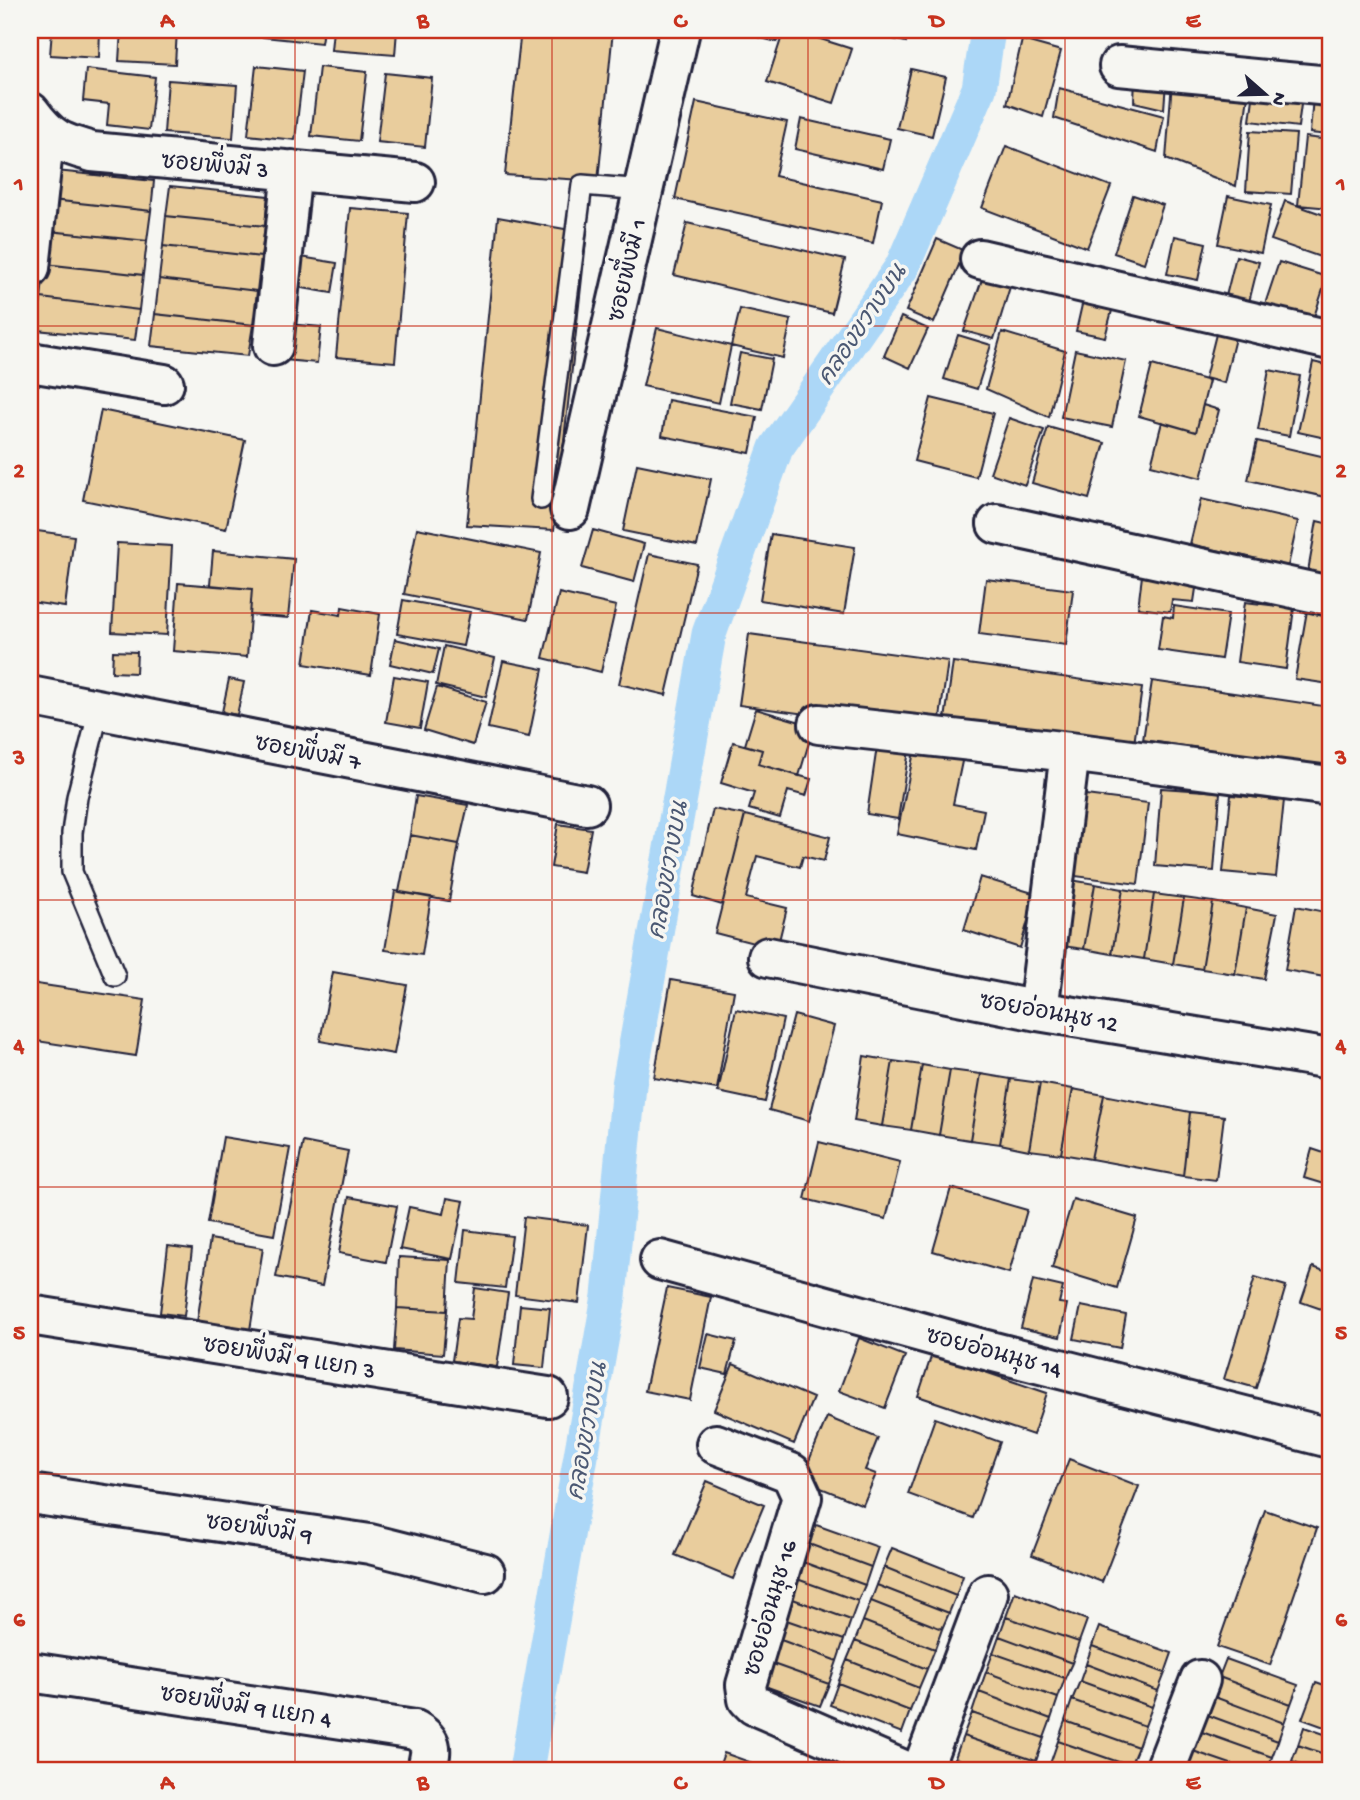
<svg xmlns="http://www.w3.org/2000/svg" width="1360" height="1800" font-family="'Gochi Hand','Playpen Sans Thai',sans-serif">
	<rect width="100%" height="100%" fill="#f6f6f2"/>
	<filter id="ink" filterUnits="userSpaceOnUse"><feTurbulence type="fractalNoise" baseFrequency=".0143" numOctaves="2"/><feDisplacementMap in="SourceGraphic" scale="14" xChannelSelector="R" yChannelSelector="G"/><feConvolveMatrix kernelMatrix="1 2 1 2 8 2 1 2 1" color-interpolation-filters="sRGB"/></filter>
	<g filter="url(#ink)">
		<g fill="none" stroke-linecap="round" stroke-linejoin="round">
			<path stroke="#acd7f7" stroke-width="35" d="M526,1770L609,1296L629,1085L709,634L776,448L902,267L979,89L988,30"/>
		</g>
		<path fill="#e9cd9d" stroke="#22223b" stroke-width="2" d="M52,30H100L99,58L50,55Z
			M121,30H177L175,64L119,61Z
			M256,30H323L321,43L255,36Z
			M333,30H397L395,55L331,50Z
			M521,30H613L598,181L505,175Z
			M730,30H780L777,42Z
			M784,30H792L852,49L834,103L767,82Z
			M854,30H909L906,42Z
			M1040,30H1094V37L1040,34Z
			M1022,40L1061,51L1043,117L1007,104Z
			M256,66L303,71L295,140L248,135Z
			M319,67L367,72L359,141L311,136Z
			M86,69L155,77L149,130L107,125L109,104L83,101Z
			M911,69L946,77L932,136L897,128Z
			M385,73L432,78L425,147L377,142Z
			M1135,78L1166,82L1164,109L1134,102Z
			M168,80L237,85L233,138L164,133Z
			M1172,82L1248,96L1236,186L1166,159Z
			M1059,88L1164,116L1157,152L1054,118Z
			M1254,91L1302,97L1298,127L1250,121Z
			M1313,97L1330,98V135L1310,133Z
			M696,102L787,122L775,176L882,200L873,243L675,199Z
			M801,119L890,139L883,169L795,149Z
			M1250,131L1296,134L1291,194L1246,191Z
			M1305,137L1330,140V208L1298,205Z
			M1006,146L1111,186L1087,248L982,208Z
			M56,171L154,181L151,211L52,200Z
			M170,186L268,196L265,226L166,216Z
			M1133,195L1163,205L1144,263L1114,253Z
			M1228,196L1271,205L1261,253L1218,244Z
			M52,200L151,211L147,241L49,231Z
			M1285,201L1330,217V247L1326,259L1271,240Z
			M350,208L408,213L395,362L336,357Z
			M166,216L265,226L261,257L163,246Z
			M498,217L587,233L554,530L467,525Z
			M687,223L845,260L832,313L674,275Z
			M49,231L147,241L143,275L45,264Z
			M1175,236L1206,243L1198,280L1167,274Z
			M937,239L965,251L934,323L906,311Z
			M163,246L261,257L257,291L159,279Z
			M1236,256L1259,262L1249,302L1226,296Z
			M301,257L337,263L332,293L296,287Z
			M1279,262L1327,277L1312,323L1264,307Z
			M45,264L143,275L139,310L41,298Z
			M985,271L1013,277L994,339L964,331Z
			M159,279L257,291L253,325L155,314Z
			M1084,296L1114,303L1105,337L1076,331Z
			M41,298L139,310L135,340L37,330Z
			M740,309L791,320L783,358L731,346Z
			M155,314L253,325L248,356L151,346Z
			M901,317L928,329L910,368L884,356Z
			M287,324L321,327L317,363L284,360Z
			M657,328L731,346L719,403L643,386Z
			M1002,332L1065,351L1049,417L986,389Z
			M1216,334L1235,338L1224,383L1205,378Z
			M958,335L991,345L977,389L944,379Z
			M1075,350L1126,361L1112,427L1061,417Z
			M740,353L772,359L762,409L730,403Z
			M1313,362L1330,366V439L1298,432Z
			M1152,365L1209,381L1196,432L1139,416Z
			M1269,370L1300,376L1289,436L1258,430Z
			M931,398L993,413L976,477L914,461Z
			M668,400L757,417L750,453L662,436Z
			M1203,405L1219,410L1201,478L1151,465L1162,422L1196,432Z
			M101,410L245,440L226,529L83,500Z
			M1009,418L1044,430L1025,485L990,473Z
			M1048,427L1105,443L1089,499L1032,483Z
			M1257,441L1330,458V498L1248,480Z
			M637,464L711,479L697,546L623,531Z
			M1201,499L1298,521L1288,566L1190,544Z
			M1317,521L1330,524V581L1307,577Z
			M417,528L541,553L528,619L404,594Z
			M30,530L74,536L65,607L30,602Z
			M593,530L644,544L634,582L582,568Z
			M771,534L855,547L844,614L760,600Z
			M117,543L172,546L167,635L112,632Z
			M213,551L294,559L288,618L250,615L252,589L210,585Z
			M649,554L697,564L666,695L619,684Z
			M1143,568L1198,575L1194,602L1172,600L1170,612L1138,608Z
			M986,579L1073,590L1066,645L979,634Z
			M178,583L252,589L247,657L173,651Z
			M559,593L616,606L601,672L543,658Z
			M403,600L470,612L463,646L397,634Z
			M1245,602L1294,608L1286,669L1237,662Z
			M1308,605L1330,609V684L1295,679Z
			M1174,606L1228,614L1221,659L1158,650L1163,616L1173,618Z
			M342,607L380,614L371,675L304,664L312,610L341,615Z
			M749,634L948,661L938,732L739,705Z
			M395,639L439,649L433,674L390,664Z
			M444,646L495,658L486,697L436,685Z
			M113,651L137,652L136,673L112,672Z
			M503,661L543,669L529,737L488,728Z
			M953,662L1142,688L1132,758L943,734Z
			M394,676L428,682L420,728L386,722Z
			M229,679L244,682L237,715L222,712Z
			M1152,681L1330,707V767L1143,740Z
			M437,687L486,702L473,745L424,730Z
			M756,709L814,726L799,776L758,764L762,750L745,745Z
			M879,733L911,738L898,819L867,814Z
			M733,742L762,750L758,764L811,779L806,796L788,791L780,818L749,809L754,793L721,783Z
			M916,742L964,752L953,804L984,810L976,850L897,834Z
			M1161,788L1220,792L1214,871L1155,866Z
			M1078,794L1148,803L1138,884L1067,875Z
			M1231,795L1284,800L1276,877L1223,872Z
			M416,796L468,805L459,844L410,835Z
			M713,809L745,815L722,905L693,896Z
			M745,815L830,837L824,861L803,856L800,867L757,856L746,898L787,908L777,949L715,933Z
			M558,824L591,829L583,872L551,867Z
			M410,835L459,844L449,901L399,892Z
			M980,877L1036,894L1020,948L964,930Z
			M1065,879L1095,884L1084,949L1055,945Z
			M1095,884L1123,889L1112,954L1084,949Z
			M1123,889L1154,894L1144,959L1112,954Z
			M395,891L431,897L422,955L385,950Z
			M1154,894L1184,898L1173,964L1144,959Z
			M1184,898L1213,902L1202,969L1173,964Z
			M1213,902L1246,908L1235,974L1202,969Z
			M1296,906L1330,913V978L1285,970Z
			M1246,908L1277,914L1264,979L1235,974Z
			M333,972L407,985L394,1054L320,1041Z
			M671,980L734,991L717,1089L654,1078Z
			M30,983L145,1000L136,1056L30,1040Z
			M736,1009L783,1019L765,1102L718,1092Z
			M794,1015L834,1026L809,1121L769,1110Z
			M864,1056L893,1061L882,1126L854,1121Z
			M893,1061L922,1065L911,1130L882,1126Z
			M922,1065L950,1070L939,1135L911,1130Z
			M950,1070L981,1074L970,1140L939,1135Z
			M981,1074L1011,1079L1000,1144L970,1140Z
			M1011,1079L1040,1083L1029,1150L1000,1144Z
			M1040,1083L1073,1089L1061,1154L1029,1150Z
			M1073,1089L1104,1095L1091,1159L1061,1154Z
			M1104,1095L1190,1112L1183,1176L1091,1159Z
			M1190,1112L1224,1116L1216,1180L1183,1176Z
			M223,1137L290,1148L274,1235L208,1223Z
			M303,1142L348,1151L322,1286L276,1277Z
			M819,1142L900,1162L886,1219L805,1199Z
			M1312,1149L1330,1155V1186L1304,1178Z
			M951,1188L1027,1210L1009,1273L933,1251Z
			M349,1197L397,1206L386,1262L339,1253Z
			M447,1198L464,1201L452,1259L400,1249L409,1207L444,1214Z
			M1073,1199L1137,1218L1117,1288L1052,1268Z
			M524,1217L588,1225L579,1303L515,1295Z
			M465,1230L512,1236L505,1288L459,1283Z
			M210,1239L263,1248L250,1330L197,1322Z
			M168,1246L192,1249L184,1316L160,1313Z
			M399,1257L450,1260L447,1311L397,1308Z
			M1313,1267L1330,1273V1312L1301,1302Z
			M1255,1277L1286,1286L1256,1388L1224,1379Z
			M1033,1280L1063,1287L1059,1303L1067,1304L1060,1337L1021,1328Z
			M475,1288L508,1293L497,1367L452,1361L458,1318L471,1319Z
			M667,1288L711,1297L690,1400L645,1391Z
			M520,1305L550,1308L544,1368L514,1365Z
			M1081,1306L1126,1315L1120,1348L1074,1339Z
			M397,1308L447,1311L443,1354L394,1350Z
			M708,1334L736,1341L727,1374L700,1368Z
			M859,1338L905,1356L885,1408L839,1391Z
			M932,1354L1047,1393L1033,1435L918,1396Z
			M733,1364L813,1398L794,1444L714,1410Z
			M827,1417L878,1438L865,1470L876,1474L863,1505L801,1480Z
			M935,1418L1000,1442L973,1518L908,1494Z
			M1069,1459L1139,1486L1102,1582L1032,1555Z
			M707,1481L764,1505L733,1579L675,1555Z
			M1265,1510L1317,1528L1270,1665L1217,1647Z
			M805,1521L878,1547L871,1567L798,1540Z
			M798,1540L871,1567L865,1585L792,1558Z
			M892,1548L963,1576L956,1596L884,1567Z
			M792,1558L865,1585L858,1601L786,1575Z
			M884,1567L956,1596L949,1613L877,1585Z
			M786,1575L858,1601L851,1620L779,1594Z
			M877,1585L949,1613L942,1629L871,1601Z
			M1015,1592L1087,1620L1079,1642L1006,1617Z
			M779,1594L851,1620L844,1640L772,1615Z
			M871,1601L942,1629L935,1649L863,1621Z
			M772,1615L844,1640L837,1661L765,1634Z
			M1006,1617L1079,1642L1072,1663L999,1636Z
			M863,1621L935,1649L927,1669L855,1641Z
			M1099,1627L1172,1653L1165,1673L1092,1646Z
			M765,1634L837,1661L829,1684L756,1658Z
			M999,1636L1072,1663L1065,1678L993,1653Z
			M855,1641L927,1669L919,1688L847,1660Z
			M1092,1646L1165,1673L1158,1691L1086,1664Z
			M993,1653L1065,1678L1058,1698L986,1672Z
			M756,1658L829,1684L820,1706L748,1680Z
			M1226,1659L1298,1685L1291,1704L1219,1677Z
			M847,1660L919,1688L910,1711L838,1683Z
			M1086,1664L1158,1691L1152,1707L1080,1681Z
			M986,1672L1058,1698L1051,1719L979,1692Z
			M1219,1677L1291,1704L1284,1723L1212,1696Z
			M1080,1681L1152,1707L1145,1726L1072,1700Z
			M1316,1682L1330,1687V1729L1302,1719Z
			M838,1683L910,1711L902,1733L830,1705Z
			M979,1692L1051,1719L1044,1738L972,1713Z
			M1212,1696L1284,1723L1278,1741L1205,1714Z
			M1072,1700L1145,1726L1138,1747L1065,1721Z
			M972,1713L1044,1738L1036,1761L963,1736Z
			M1205,1714L1278,1741L1272,1757L1199,1731Z
			M1065,1721L1138,1747L1130,1766L1058,1741Z
			M1304,1727L1330,1736V1756L1298,1745Z
			M1199,1731L1272,1757L1267,1770H1248L1193,1751Z
			M963,1736L1036,1761L1033,1770H990L955,1758Z
			M1058,1741L1130,1766L1129,1770H1067L1050,1764Z
			M1298,1745L1330,1756V1770H1316L1292,1761Z
			M1193,1751L1248,1770H1186Z
			M724,1753L772,1770H718Z
			M1292,1761L1316,1770H1289Z"/>
		<g fill="none" stroke-linecap="round" stroke-linejoin="round">
			<g stroke="#22223b" stroke-width="24">
				<path id="lane" d="M541,499L582,185L644,190
					M99,710L77,797L72,833V872L115,976"/>
			</g>
			<g stroke="#22223b" stroke-width="44">
				<path id="street" d="M1119,66L1330,86
					M30,112C50,139 60,143 92,152L415,182
					M980,259L1330,340
					M30,268L45,132
					M273,346L292,170
					M30,362L164,384
					M570,509L680,30
					M997,524L1330,596
					M30,696L587,805
					M819,724L1070,752L1330,786
					M768,957L1038,1011L1330,1059
					M1038,1011L1070,752
					M660,1260L982,1349L1330,1438
					M30,1315L548,1397
					M716,1444L791,1473L802,1497L746,1685L748,1699L754,1705L903,1770
					M30,1494L370,1544L485,1573
					M30,1672L415,1730C435,1742 431,1750 427,1770
					M922,1770L988,1594
					M1165,1770L1200,1680"/>
			</g>
			<use href="#lane" stroke="#f6f6f2" stroke-width="19"/>
			<use href="#street" stroke="#f6f6f2" stroke-width="38"/>
		</g>
	</g>
	<path fill="none" stroke="#c8321e" stroke-width="2" stroke-opacity="0.55" d="M295,30V1770M552,30V1770M808,30V1770M1065,30V1770M30,326H1330M30,613H1330M30,900H1330M30,1187H1330M30,1474H1330"/>
	<g text-anchor="middle" stroke-width="7" stroke-linejoin="round" paint-order="stroke">
		<g font-size="23" fill="#22223b" stroke="#f6f6f2">
			<text transform="translate(215 164) rotate(5)" y="8">ซอยพึ่งมี 3</text>
			<text transform="translate(626 270) rotate(-77)" y="8">ซอยพึ่งมี 1</text>
			<text transform="translate(308 751) rotate(11)" y="8">ซอยพึ่งมี 7</text>
			<text transform="translate(1049 1011) rotate(10)" y="8">ซอยอ่อนนุช 12</text>
			<text transform="translate(994 1351) rotate(15)" y="8">ซอยอ่อนนุช 14</text>
			<text transform="translate(289 1356) rotate(9)" y="8">ซอยพึ่งมี 9 แยก 3</text>
			<text transform="translate(259 1527) rotate(8)" y="8">ซอยพึ่งมี 9</text>
			<text transform="translate(769 1608) rotate(-74)" y="8">ซอยอ่อนนุช 16</text>
			<text transform="translate(246 1705) rotate(9)" y="8">ซอยพึ่งมี 9 แยก 4</text>
		</g>
		<g font-size="24" font-style="italic" fill="#4b5873" stroke="#f6f6f2">
			<text transform="translate(861 324) rotate(-56)" y="8">คลองขวางบน</text>
			<text transform="translate(667 870) rotate(-80)" y="8">คลองขวางบน</text>
			<text transform="translate(586 1431) rotate(-80)" y="8">คลองขวางบน</text>
		</g>
	</g>
	<rect width="1360" height="1800" fill="none" stroke="#f6f6f2" stroke-width="77"/>
	<g transform="translate(1265 94) rotate(110)" stroke="#f6f6f2" stroke-width="5" paint-order="stroke">
	<path d="M0-5L12 26L0 18L-12 26Z" fill="#22223b"/>
	<text y="-10" font-size="19" font-weight="bold" text-anchor="middle" fill="#22223b">N</text>
	</g>
	<rect x="38" y="38" width="1284" height="1724" fill="none" stroke="#c8321e" stroke-width="2.5"/>
	<g font-size="23" text-anchor="middle" font-weight="bold" fill="#c8321e">
		<text x="167" y="27">A</text>
		<text x="423" y="27">B</text>
		<text x="680" y="27">C</text>
		<text x="937" y="27">D</text>
		<text x="1193" y="27">E</text>
		<text x="19" y="190">1</text>
		<text x="1341" y="190">1</text>
		<text x="19" y="477">2</text>
		<text x="1341" y="477">2</text>
		<text x="19" y="764">3</text>
		<text x="1341" y="764">3</text>
		<text x="19" y="1052">4</text>
		<text x="1341" y="1052">4</text>
		<text x="19" y="1339">5</text>
		<text x="1341" y="1339">5</text>
		<text x="19" y="1626">6</text>
		<text x="1341" y="1626">6</text>
		<text x="167" y="1789">A</text>
		<text x="423" y="1789">B</text>
		<text x="680" y="1789">C</text>
		<text x="937" y="1789">D</text>
		<text x="1193" y="1789">E</text>
	</g>
</svg>
